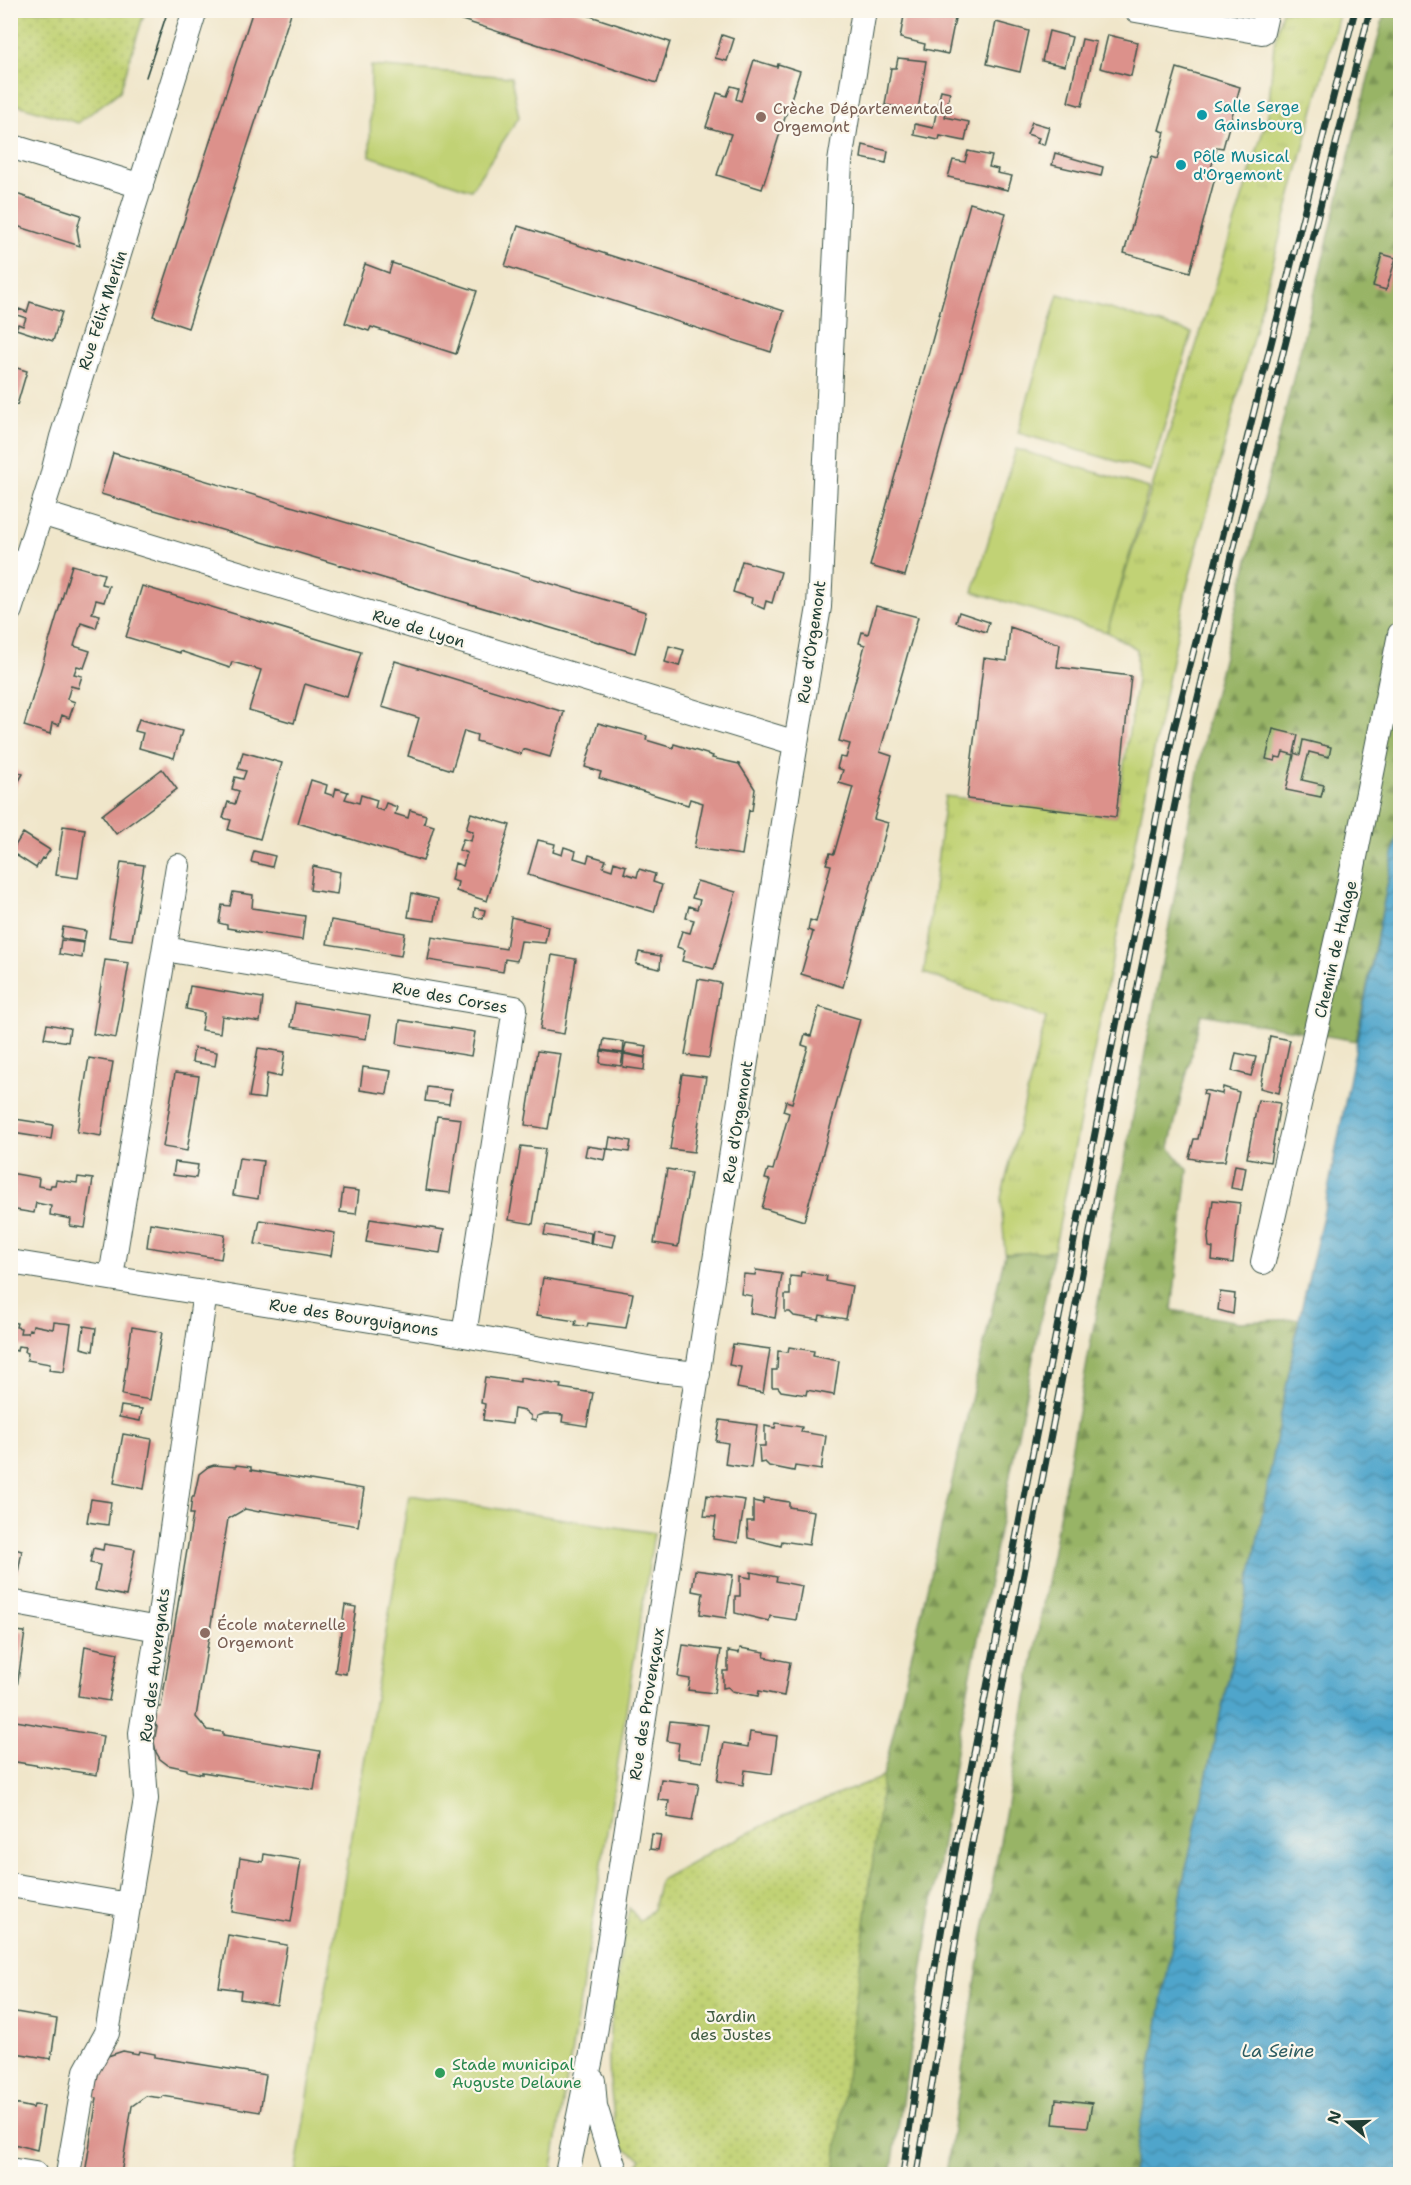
<svg xmlns="http://www.w3.org/2000/svg" width="1411" height="2185" font-family="'Shantell Sans',sans-serif">
	<defs>
		<pattern id="grass-tufts" width="24" height="20" patternUnits="userSpaceOnUse" patternTransform="scale(1.5)"><rect width="24" height="20" fill="#c1d275"/><path d="M3 7l-1-3M5 7V3M7 7l1-3M15 17l-1-3M17 17v-4M19 17l1-3" fill="none" stroke="#a5b566"/></pattern>
		<pattern id="forest-firs" width="22" height="20" patternUnits="userSpaceOnUse" patternTransform="scale(1.5)"><rect width="22" height="20" fill="#98b466"/><path d="M5 1l3.5 6h-7zM16 11l3.5 6h-7z" fill="#7b9455"/></pattern>
		<pattern id="park-dots" width="8" height="8" patternUnits="userSpaceOnUse" patternTransform="scale(1.5)"><rect width="8" height="8" fill="#c1d275"/><path d="M2 2h.1M6 6h.1" fill="none" stroke="#a5b566" stroke-width="1.8" stroke-linecap="round"/></pattern>
		<pattern id="water-waves" width="16" height="10" patternUnits="userSpaceOnUse" patternTransform="scale(1.5)"><rect width="16" height="10" fill="#4fa5cb"/><path d="M0 5q4-4 8 0t8 0" fill="none" stroke="#4188a6"/></pattern>
	</defs>
	<rect width="100%" height="100%" fill="#fbf7ec"/>
	<filter id="ink" filterUnits="userSpaceOnUse"><feTurbulence type="fractalNoise" baseFrequency=".0167" numOctaves="2"/><feDisplacementMap in="SourceGraphic" scale="12" xChannelSelector="R" yChannelSelector="G"/><feConvolveMatrix kernelMatrix="1 2 1 2 8 2 1 2 1" color-interpolation-filters="sRGB"/></filter>
	<filter id="wash" filterUnits="userSpaceOnUse"><feTurbulence type="fractalNoise" baseFrequency=".008" numOctaves="4" result="noise"/><feDisplacementMap in="SourceGraphic" scale="24" xChannelSelector="R" yChannelSelector="G"/><feGaussianBlur stdDeviation="1.35" result="paint"/><feColorMatrix in="noise" values="0 0 0 0 0 0 0 0 0 0 0 0 0 0 0 0 0 1.4 0 .05"/><feComposite in="paint" operator="in"/></filter>
	<g filter="url(#wash)">
		<rect width="100%" height="100%" fill="#f0e6ca"/>
		<path fill="url(#grass-tufts)" stroke="#708854" stroke-width="1.5" d="M1282,11H1340L1186,590L1054,1251L1005,1254L1001,1198L1046,1018L924,973L945,796L1116,817L1137,680V649L1107,632L1268,115L1274,45Z"/>
		<path fill="url(#forest-firs)" stroke="#5c784d" stroke-width="1.5" d="M1385,11H1400V820L1356,1041L1201,1014L1169,1147L1188,1170L1172,1310L1239,1322L1299,1319L1248,1590L1184,1878L1132,2174H946L982,1941L1099,1297L1207,724Z
			M1054,1251L957,1745L891,2174H834L883,1777L1005,1254Z"/>
		<path fill="url(#park-dots)" stroke="#708854" stroke-width="1.5" d="M16,11H145L120,91L78,123L11,103V29Z
			M883,1777L834,2174H630L641,2159L618,2143C614,2116 609,2088 609,2060C609,2010 621,1958 629,1908L640,1921L653,1909L660,1880L710,1852L785,1815Z"/>
		<path fill="#c1d275" stroke="#708854" stroke-width="1.5" d="M371,66L511,77L519,117L471,190L370,156Z
			M1058,294L1192,333L1151,471L1018,433Z
			M1016,449L1149,488L1107,632L973,592Z
			M409,1495L654,1533L585,1971L551,2174H295Z"/>
		<path fill="url(#water-waves)" stroke="#377180" stroke-width="1.5" d="M1400,819V2174H1132L1184,1878L1248,1590L1299,1319L1324,1211Z"/>
		<g id="blocks">
			<path fill="#dc918b" d="M253,10H292L188,328L153,316Z
				M572,10L670,42L657,83L434,11Z
				M905,10H934L933,14L955,19L948,54L924,49L925,44L900,38Z
				M996,22L1029,31L1020,72L987,64Z
				M1049,31L1072,37L1065,66L1042,61Z
				M722,35L734,39L727,61L715,58Z
				M1108,35L1138,42L1131,76L1100,68Z
				M1082,39L1096,42L1082,106L1068,102Z
				M898,58L926,61L918,110L885,105L891,68H896Z
				M754,60L777,67L778,64L800,71L762,189L717,175L731,134L706,127L717,93L727,96L731,86L739,88L736,99L741,101Z
				M1177,68L1240,87L1223,148L1217,147L1210,172L1216,174L1190,272L1124,253L1152,156L1158,158L1165,132L1159,130Z
				M941,90L950,92L945,117L969,122L965,141L940,136L939,140L914,135L915,124L933,128Z
				M1032,122L1049,127L1044,145L1037,143L1039,138L1027,134Z
				M863,145L888,151L886,163L861,158Z
				M968,151L992,156L989,167L998,169L997,173L1012,176L1008,190L948,177L953,160L965,162Z
				M1055,153L1103,167L1101,176L1052,165Z
				M10,192L81,215L77,229L80,246L10,224Z
				M970,203L1006,213L905,576L870,566Z
				M518,226L784,311L771,352L505,266Z
				M1382,254L1396,258L1386,290L1373,286Z
				M392,263L477,291L456,354L371,327L369,331L345,323L365,264L389,273Z
				M30,302L62,312L53,341L16,329L18,324L23,326L26,318L17,315L19,309L27,312Z
				M10,366L27,371L17,405L10,403Z
				M113,453L646,612L635,653L101,494Z
				M742,561L781,572L772,603L766,601L764,609L751,603L752,598L733,592Z
				M72,565L104,574L101,584L109,586L104,602L96,600L92,613L100,615L96,628L81,623L74,646L90,651L84,668L77,666L74,674L82,676L78,688L71,686L67,699L75,702L69,718L62,715L59,725L52,723L50,734L24,726Z
				M142,586L361,652L347,697L305,684L294,723L249,710L261,670L232,662L230,668L180,651V653L126,637Z
				M876,606L918,617L880,752L892,756L874,819L888,823L843,987L801,974L813,932L808,930L810,920L816,922L831,865L826,864L830,853L834,854L853,787L839,783L843,770L837,768L840,757L846,758L850,744L839,741L865,645L859,643L862,632L868,634Z
				M959,612L989,622L986,632L956,622Z
				M1010,627L1060,644L1057,667L1131,676L1116,817L967,799L984,658L1007,661Z
				M669,646L684,650L679,666L665,662Z
				M395,661L564,712L550,757L523,749L521,754L476,741L477,735L464,731L452,770L408,756L419,718L382,707Z
				M139,719L182,731L174,758L139,748L143,733L135,731Z
				M598,723L647,736L646,740L673,748L674,744L713,756L712,758L739,764L755,789L752,811L749,810L742,855L694,848L703,803L690,799L688,805L599,778L601,772L585,767Z
				M1273,729L1298,735L1294,753L1300,755L1303,740L1331,747L1329,757L1309,752L1302,780L1324,785L1321,797L1286,790L1294,755L1283,752L1281,758L1276,757L1275,761L1266,759Z
				M243,752L282,763L260,839L228,830L231,820L223,818L228,802L235,804L239,791L232,789L235,777L243,779L246,771L238,769Z
				M10,768L23,774L10,796Z
				M162,769L177,789L116,834L102,815Z
				M311,780L327,785L325,793L334,796L336,788L348,792L345,799L359,803L361,795L377,800L375,808L383,811L386,803L397,807L395,814L408,818L410,810L426,815L424,823L434,826L423,861L298,823Z
				M471,813L510,825L487,901L456,891L458,882L451,880L455,863L463,866L467,853L459,850L463,839L471,841L473,832L466,829Z
				M63,826L85,829L78,878L56,875Z
				M23,833L50,850L44,859L42,858L36,868L11,852Z
				M538,840L555,844L553,852L562,855L564,847L576,851L574,858L587,862L589,855L606,860L603,867L612,870L614,862L626,866L624,873L637,877L639,869L655,874L653,882L662,885L654,912L528,875Z
				M254,851L275,856L272,867L251,862Z
				M121,862L144,865L132,940L109,937Z
				M313,866L340,872L337,894L310,890Z
				M697,881L736,892L714,969L682,961L685,950L677,947L682,931L690,933L694,920L686,918L689,906L697,909L700,900L692,898Z
				M233,892L253,895L252,908L305,916L302,940L227,928V925L219,923L222,905L230,906Z
				M412,893L438,899L435,921L408,917Z
				M475,908L485,910L483,919L474,917Z
				M511,917L548,926L545,943L521,941L517,961L505,959L503,972L428,960L432,937L506,949Z
				M331,920L405,933L401,956L327,944Z
				M63,927L86,931L84,942L61,938Z
				M61,940L84,943L82,958L59,954Z
				M639,952L661,956L660,969L636,964Z
				M552,955L576,959L564,1034L540,1030Z
				M105,960L129,963L116,1038L93,1034Z
				M698,979L721,983L709,1058L685,1055Z
				M190,986L263,998L260,1022L222,1016L220,1033L201,1030L204,1013L186,1009Z
				M295,1003L370,1015L366,1039L291,1027Z
				M819,1007L860,1019L804,1221L762,1208L770,1180L765,1179L768,1169L773,1170L789,1113L783,1111L786,1101L792,1103L808,1047L802,1045L805,1034L811,1036Z
				M400,1020L475,1032L471,1056L397,1044Z
				M47,1024L70,1028L68,1042L44,1038Z
				M1270,1036L1290,1040L1279,1093L1260,1088Z
				M604,1039L624,1042L623,1053L602,1050Z
				M626,1043L647,1046L645,1057L624,1053Z
				M194,1048L217,1052L215,1066L192,1062Z
				M258,1048L285,1052L281,1077L267,1074L264,1099L249,1097Z
				M537,1051L561,1054L548,1129L525,1125Z
				M601,1051L623,1054L621,1066L600,1063Z
				M1236,1053L1256,1057L1251,1076L1232,1071Z
				M624,1054L645,1058L644,1070L623,1067Z
				M89,1058L113,1062L101,1136L77,1132Z
				M363,1067L391,1071L387,1094L360,1090Z
				M175,1073L199,1076L187,1151L163,1147Z
				M682,1074L706,1077L694,1152L670,1149Z
				M427,1087L451,1090L449,1104L425,1101Z
				M1223,1087L1239,1092L1225,1161H1205L1189,1158L1194,1139H1198L1207,1095L1203,1094L1204,1090L1222,1094Z
				M1258,1100L1280,1103L1270,1162L1247,1158Z
				M437,1116L461,1119L450,1193L426,1190Z
				M15,1119L53,1125L51,1139L13,1133Z
				M610,1137L631,1141L629,1152L608,1149Z
				M521,1146L545,1149L533,1224L509,1220Z
				M587,1146L607,1149L605,1160L585,1156Z
				M239,1158L263,1161L258,1199L233,1195Z
				M175,1162L198,1165L196,1178L173,1175Z
				M1235,1165L1246,1167L1242,1190L1231,1188Z
				M667,1169L691,1173L678,1247L654,1243Z
				M10,1173L39,1178L38,1186L50,1188L51,1185H55L56,1180L77,1183L78,1177L93,1179L85,1228L70,1226L71,1219L50,1215L51,1206L36,1203L34,1213L10,1209Z
				M343,1189L359,1191L356,1214L340,1212Z
				M1213,1200L1240,1203L1233,1263L1212,1260L1213,1248L1209,1247L1208,1238Z
				M370,1219L444,1230L440,1253L366,1242Z
				M260,1220L335,1233L331,1256L255,1244Z
				M150,1223L225,1235L221,1259L147,1247Z
				M546,1225L591,1233L590,1243L544,1235Z
				M593,1230L616,1234L613,1247L591,1243Z
				M756,1270L782,1274L775,1318L750,1313L752,1296L741,1294L744,1274L755,1275Z
				M801,1272L827,1276L826,1281L852,1286L846,1319L820,1315L819,1320L794,1316L790,1312H785V1295H790V1276L800,1277Z
				M543,1278L633,1293L626,1328L588,1323L587,1327L575,1325L576,1321L537,1315Z
				M1220,1292L1235,1294L1233,1314L1218,1310Z
				M10,1322L17,1323L16,1327L21,1328L20,1333H28L29,1329L32,1330L33,1325L53,1329L54,1322L71,1324L64,1372L49,1370L50,1364L27,1360L28,1353L25,1352L26,1347L18,1346L17,1351L13,1350L10,1360Z
				M84,1326L96,1328L93,1351L81,1348Z
				M132,1327L162,1332L150,1400L122,1395Z
				M733,1344L770,1349L763,1393L737,1388L741,1367L729,1365Z
				M789,1347L814,1351L813,1356L839,1361L834,1395L807,1390L806,1395L781,1391L778,1387H772V1370H777L778,1351L788,1352Z
				M485,1377L520,1382V1378L561,1385L560,1388L593,1393L587,1426L562,1422L563,1415L555,1414H544L537,1416L536,1421L531,1420V1416L525,1411L514,1409L512,1424L483,1420L485,1404L481,1403Z
				M121,1406L142,1409L140,1421L119,1417Z
				M720,1420L757,1425L751,1468L725,1464L728,1443L716,1441Z
				M776,1423L802,1427L801,1432L826,1436L821,1470L795,1466L794,1471L769,1466L765,1462L760,1463L759,1446H765V1426L775,1428Z
				M123,1434L152,1439L144,1489L114,1483Z
				M214,1465L236,1467V1465L251,1467V1470L364,1489L358,1526L260,1510L259,1512L245,1509L228,1519L196,1717L207,1730L223,1732V1735L320,1751L314,1790L202,1772V1774L187,1771V1769L168,1765L160,1759L156,1752L154,1742L157,1726L155,1725L157,1707H161L193,1514H190L192,1497H194L199,1474L208,1467Z
				M707,1495L745,1500L738,1543L713,1539L716,1517L704,1516Z
				M764,1498L789,1502V1507L814,1511L809,1545L782,1541L781,1546L748,1538L747,1521H753V1501L763,1503Z
				M91,1499L111,1502L108,1525L87,1522Z
				M104,1544L135,1549L126,1596L95,1590L100,1565L90,1563L93,1548L103,1550Z
				M11,1548L22,1551L18,1572L10,1571Z
				M695,1570L733,1575L726,1618L700,1614L703,1593L692,1591Z
				M751,1572L777,1577L776,1581L802,1586L796,1620L770,1616L769,1621L735,1613V1596H740V1576L751,1578Z
				M345,1605L356,1607L346,1674L335,1672Z
				M14,1631L25,1632L17,1687L10,1686V1654Z
				M683,1645L721,1650L714,1693L688,1690L690,1679L678,1677Z
				M85,1646L118,1653L109,1701L78,1696Z
				M740,1648L765,1652L764,1657L790,1662L784,1696L759,1691L758,1696L732,1691L728,1687L723,1688V1671H728V1651L739,1653Z
				M10,1720L103,1736L97,1775L10,1761Z
				M670,1721L708,1725L702,1762L677,1758L679,1743L667,1741Z
				M750,1732L777,1736L772,1774L745,1770L743,1785L717,1781L724,1743L748,1747Z
				M661,1779L699,1784L692,1821L667,1817L669,1801L658,1800Z
				M652,1834L661,1835L658,1850L650,1849Z
				M264,1854L301,1860L291,1922L232,1912L240,1858L263,1862Z
				M228,1935L287,1945L277,2005L240,1999L241,1990L219,1987Z
				M10,2011L57,2019L51,2059L10,2052Z
				M123,2051L138,2054L139,2051L155,2054V2057L266,2075L260,2112L163,2096L162,2098L146,2096L132,2106L121,2174H85L97,2098L93,2097L99,2070L108,2056Z
				M1056,2099L1092,2103L1088,2127L1053,2124Z
				M10,2103L33,2108L34,2105L44,2106L37,2150L10,2143Z"/>
		</g>
	</g>
	<g filter="url(#ink)">
		<use href="#blocks" fill-opacity="0" stroke="#3e564a" stroke-width="1.5"/>
		<g fill="none" stroke-linecap="round" stroke-linejoin="round">
			<g stroke="#3e564a" stroke-width="26">
				<path id="street" d="M1136,10L1262,32L1267,10
					M10,146L141,186
					M41,513L796,743
					M10,610L51,481L62,437L195,10
					M165,949L515,1008L464,1335
					M10,1262L464,1335L659,1370L698,1374
					M1263,1262L1353,867L1400,634
					M111,1277L178,866
					M10,1602L158,1629
					M10,1885L129,1905
					M593,2081L595,2106L616,2174
					M10,2170L35,2174
					M68,2174L86,2071L107,2033L146,1799L141,1733L158,1629L205,1292
					M567,2174L592,2053L789,784L819,607L840,162L864,10"/>
			</g>
			<use href="#street" stroke="#fff" stroke-width="24"/>
			<path stroke="#1f3d34" stroke-width="1.5" d="M146,77L168,10"/>
			<g stroke="#1f3d34" stroke-width="7">
				<path id="rail" d="M903,2174L919,2061L955,1851L1173,733L1355,10
					M917,2174L970,1854L1130,1025L1189,735L1238,530L1370,10"/>
			</g>
			<use href="#rail" stroke="#fbf7ec" stroke-width="4.5" stroke-dasharray="14" stroke-linecap="butt"/>
		</g>
	</g>
	<g fill="#0f9aa8" stroke="#fbf7ec" stroke-width="2">
		<circle cx="1202" cy="115" r="6"/>
		<circle cx="1181" cy="165" r="6"/>
	</g>
	<g fill="#8d6e63" stroke="#fbf7ec" stroke-width="2">
		<circle cx="761" cy="117" r="6"/>
		<circle cx="205" cy="1633" r="6"/>
	</g>
	<circle fill="#2e9e5b" stroke="#fbf7ec" stroke-width="2" cx="440" cy="2073" r="6"/>
	<g text-anchor="middle" stroke-width="4.5" stroke-linejoin="round" paint-order="stroke">
		<g font-size="16" fill="#0d838f" stroke="#fbf7ec" text-anchor="start">
			<text x="1214" y="112">Salle Serge<tspan x="1214" dy="18">Gainsbourg</tspan></text>
			<text x="1193" y="162">Pôle Musical<tspan x="1193" dy="18">d'Orgemont</tspan></text>
		</g>
		<g font-size="16" fill="#785e54" stroke="#fbf7ec" text-anchor="start">
			<text x="773" y="114">Crèche Départementale<tspan x="773" dy="18">Orgemont</tspan></text>
			<text x="217" y="1630">École maternelle<tspan x="217" dy="18">Orgemont</tspan></text>
		</g>
		<g font-size="16" fill="#1f3d34" stroke="#fbf7ec">
			<text transform="translate(102 310) rotate(-72)" y="6">Rue Félix Merlin</text>
			<text transform="translate(419 628) rotate(17)" y="6">Rue de Lyon</text>
			<text transform="translate(811 642) rotate(-82)" y="6">Rue d'Orgemont</text>
			<text transform="translate(1335 949) rotate(-77)" y="6">Chemin de Halage</text>
			<text transform="translate(450 997) rotate(10)" y="6">Rue des Corses</text>
			<text transform="translate(737 1122) rotate(-81)" y="6">Rue d'Orgemont</text>
			<text transform="translate(354 1317) rotate(9)" y="6">Rue des Bourguignons</text>
			<text transform="translate(154 1665) rotate(-83)" y="6">Rue des Auvergnats</text>
			<text transform="translate(646 1704) rotate(-81)" y="6">Rue des Provençaux</text>
		</g>
		<g font-size="16" fill="#3f5b41" stroke="#fbf7ec">
			<text x="731" y="2022">Jardin<tspan x="731" dy="18">des Justes</tspan></text>
		</g>
		<g font-size="16" fill="#27864d" stroke="#fbf7ec" text-anchor="start">
			<text x="452" y="2070">Stade municipal<tspan x="452" dy="18">Auguste Delaune</tspan></text>
		</g>
		<g font-size="18" font-style="italic" fill="#2d5c61" stroke="#fbf7ec">
			<text x="1278" y="2057">La Seine</text>
		</g>
	</g>
	<rect width="1411" height="2185" fill="none" stroke="#fbf7ec" stroke-width="36"/>
	<g transform="translate(1348 2122) rotate(289)" stroke="#fbf7ec" stroke-width="4.5" paint-order="stroke">
	<path d="M0-4.5L10 22L0 15L-10 22Z" fill="#1f3d34"/>
	<text y="-9" font-size="16" font-weight="bold" text-anchor="middle" fill="#1f3d34">N</text>
	</g>
</svg>
